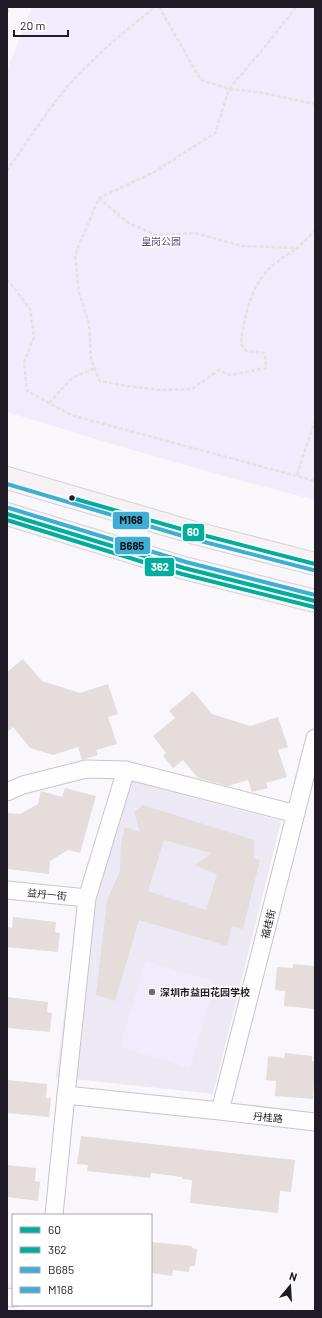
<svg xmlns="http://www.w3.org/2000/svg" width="322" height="1318" font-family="Barlow,'Noto Sans SC',sans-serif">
	<rect width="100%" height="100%" fill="#f9f7fc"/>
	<path fill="#ede9f4" d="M116,777L281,821L213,1094L56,1077L78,908Z"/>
	<path fill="#f2ebfb" d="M32,7H315V500L209,472L122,447L7,412V70Z
		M146,961L215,982L190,1068L120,1047Z"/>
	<path fill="#e4dddc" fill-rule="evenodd" d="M23,659L42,681L80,693L108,684L118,714L108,717L117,744L96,750L98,755L82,760L78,747L53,755L30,748L13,727L7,732V672Z
		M193,691L212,714L250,726L278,717L288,747L278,750L287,777L266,783L268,788L252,792L248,780L228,786L198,778L183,760L173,768L163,756L166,753L153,736L175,718L169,711Z
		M65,788L96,796L80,853L68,850L50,861L49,874L7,869V813L20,814L38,804L41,791L62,797Z
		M143,805L254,840V858L260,860L243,929L232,926L227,946L139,920L115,1001L96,995L107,900L120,871L121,843L125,827L140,832L134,812ZM164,840L211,853L195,865L217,875L206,910L148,891Z
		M13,917L56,922L55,932L60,933L58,952L7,947V927L12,928Z
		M293,964L315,966V1009L284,1006L285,991L275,990L277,967L293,968Z
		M7,997L48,1002L47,1012L52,1013L50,1032L7,1028Z
		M285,1053L312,1056V1061H315L313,1099L275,1096L276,1081L266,1080L268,1056L284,1058Z
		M7,1080L47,1084L46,1098H51L49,1117L7,1113Z
		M81,1136L295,1160L291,1192L280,1191L278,1213L190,1203L192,1180L182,1179V1177L151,1173L150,1178L87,1171L88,1165L77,1164Z
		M7,1165L36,1168L35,1181L40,1182L38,1201L7,1197Z
		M151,1242L192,1246V1248L197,1249L195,1266H190L189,1272L173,1270L172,1276L151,1273Z"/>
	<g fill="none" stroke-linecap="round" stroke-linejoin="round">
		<g stroke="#c8c4cc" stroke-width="19">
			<path id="minor" d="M7,792L23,785L86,769L126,770L296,814
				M7,890L87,898
				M66,1095L220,1111L315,1122
				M220,1111L315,738
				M54,1215L66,1095L87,898L126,770
				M7,1297L13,1298"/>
		</g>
		<g stroke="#d4d3d7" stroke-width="24">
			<path id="major" d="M7,478L195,533L315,564
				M7,514L184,568L315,601"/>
		</g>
		<path stroke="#e2e2e3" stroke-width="2.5" stroke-dasharray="4 2" stroke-linecap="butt" d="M159,7L201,80L229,89L258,92L315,104
			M296,7L264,48L229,89L215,133L154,172L99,198L75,255L79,293L89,323L91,360L100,381L127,386L161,390L192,389L219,370L230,375L266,368L265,353L246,351L241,344C244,318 249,292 267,271C275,262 288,255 297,248
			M7,13L9,7
			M7,171C26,143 45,114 67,87C93,57 124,32 155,7
			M99,198L127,222L155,235L195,233L242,246L297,248L315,231
			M7,279L30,309L34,337L24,362L27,391L71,415L315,481
			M49,403L72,378L95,368
			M297,475L315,420"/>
		<use href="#minor" stroke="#fefeff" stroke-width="17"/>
		<use href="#major" stroke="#f7f1f3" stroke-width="22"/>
		<g stroke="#fff" stroke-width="7">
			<path id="bus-1" d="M72,498L195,533L315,564
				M7,514L184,568L315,601"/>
		</g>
		<g stroke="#fff" stroke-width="7">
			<path id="bus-2" d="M7,520L182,574L314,607"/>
		</g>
		<g stroke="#fff" stroke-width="7">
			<path id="bus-3" d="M9,508L186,562L315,595"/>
		</g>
		<g stroke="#fff" stroke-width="7">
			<path id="bus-4" d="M7,484L193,539L313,570"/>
		</g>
		<use href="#bus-1" stroke="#01ad9c" stroke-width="4"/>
		<use href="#bus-2" stroke="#01ad9c" stroke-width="4"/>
		<use href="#bus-3" stroke="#3eafd4" stroke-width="4"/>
		<use href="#bus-4" stroke="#3eafd4" stroke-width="4"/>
	</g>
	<circle fill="#201b26" stroke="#fff" stroke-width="1.5" cx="72" cy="498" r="3.5"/>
	<circle fill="#6c6871" stroke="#fff" stroke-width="1.5" cx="152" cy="992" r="4"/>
	<g text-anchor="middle" stroke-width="3" stroke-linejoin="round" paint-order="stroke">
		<g font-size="10" fill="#614a78" stroke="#fff">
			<text x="161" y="245">皇岗公园</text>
		</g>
		<g font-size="10" fill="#201b26" stroke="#fff">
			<text transform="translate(47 894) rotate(6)" y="4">益丹一街</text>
			<text transform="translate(268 924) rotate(-76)" y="4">福桂街</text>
			<text transform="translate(268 1117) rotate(6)" y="4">丹桂路</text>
		</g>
		<g font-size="10" font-weight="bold" fill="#201b26" stroke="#fff" text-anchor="start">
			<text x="160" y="996">深圳市益田花园学校</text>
		</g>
	</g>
	<g stroke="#fff" stroke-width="1.5">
		<rect x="112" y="511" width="38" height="19" rx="4" fill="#3eafd4"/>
		<rect x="182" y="523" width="23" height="19" rx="4" fill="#01ad9c"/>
		<rect x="114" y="536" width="37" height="19" rx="4" fill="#3eafd4"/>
		<rect x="144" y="557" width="31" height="20" rx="4" fill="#01ad9c"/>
	</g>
	<g font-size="11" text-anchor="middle" font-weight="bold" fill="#fff">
		<text x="193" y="536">60</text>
		<text x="160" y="571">362</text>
	</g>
	<g font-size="11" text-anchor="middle" font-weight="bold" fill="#111">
		<text x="131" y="524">M168</text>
		<text x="132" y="550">B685</text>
	</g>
	<rect width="322" height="1318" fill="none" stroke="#201b26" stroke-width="16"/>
	<rect x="12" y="1214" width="140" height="92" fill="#ffffff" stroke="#a6a4a8"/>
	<rect x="20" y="1227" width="20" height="6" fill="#01ad9c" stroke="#a6a4a8"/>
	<text x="48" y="1234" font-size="12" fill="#201b26">60</text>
	<rect x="20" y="1247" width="20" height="6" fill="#01ad9c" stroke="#a6a4a8"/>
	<text x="48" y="1254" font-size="12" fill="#201b26">362</text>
	<rect x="20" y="1267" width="20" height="6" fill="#3eafd4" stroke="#a6a4a8"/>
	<text x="48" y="1274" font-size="12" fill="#201b26">B685</text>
	<rect x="20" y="1287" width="20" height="6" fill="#3eafd4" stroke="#a6a4a8"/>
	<text x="48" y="1294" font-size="12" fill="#201b26">M168</text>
	<g transform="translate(290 1286) rotate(18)" stroke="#ffffff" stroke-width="3" paint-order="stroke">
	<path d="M0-3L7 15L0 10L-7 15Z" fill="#201b26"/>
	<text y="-6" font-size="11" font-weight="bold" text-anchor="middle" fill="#201b26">N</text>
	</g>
	<path d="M14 30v6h54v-6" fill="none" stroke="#201b26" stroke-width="2"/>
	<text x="20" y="30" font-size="12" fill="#201b26" stroke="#ffffff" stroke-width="3" paint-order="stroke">20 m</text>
</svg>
